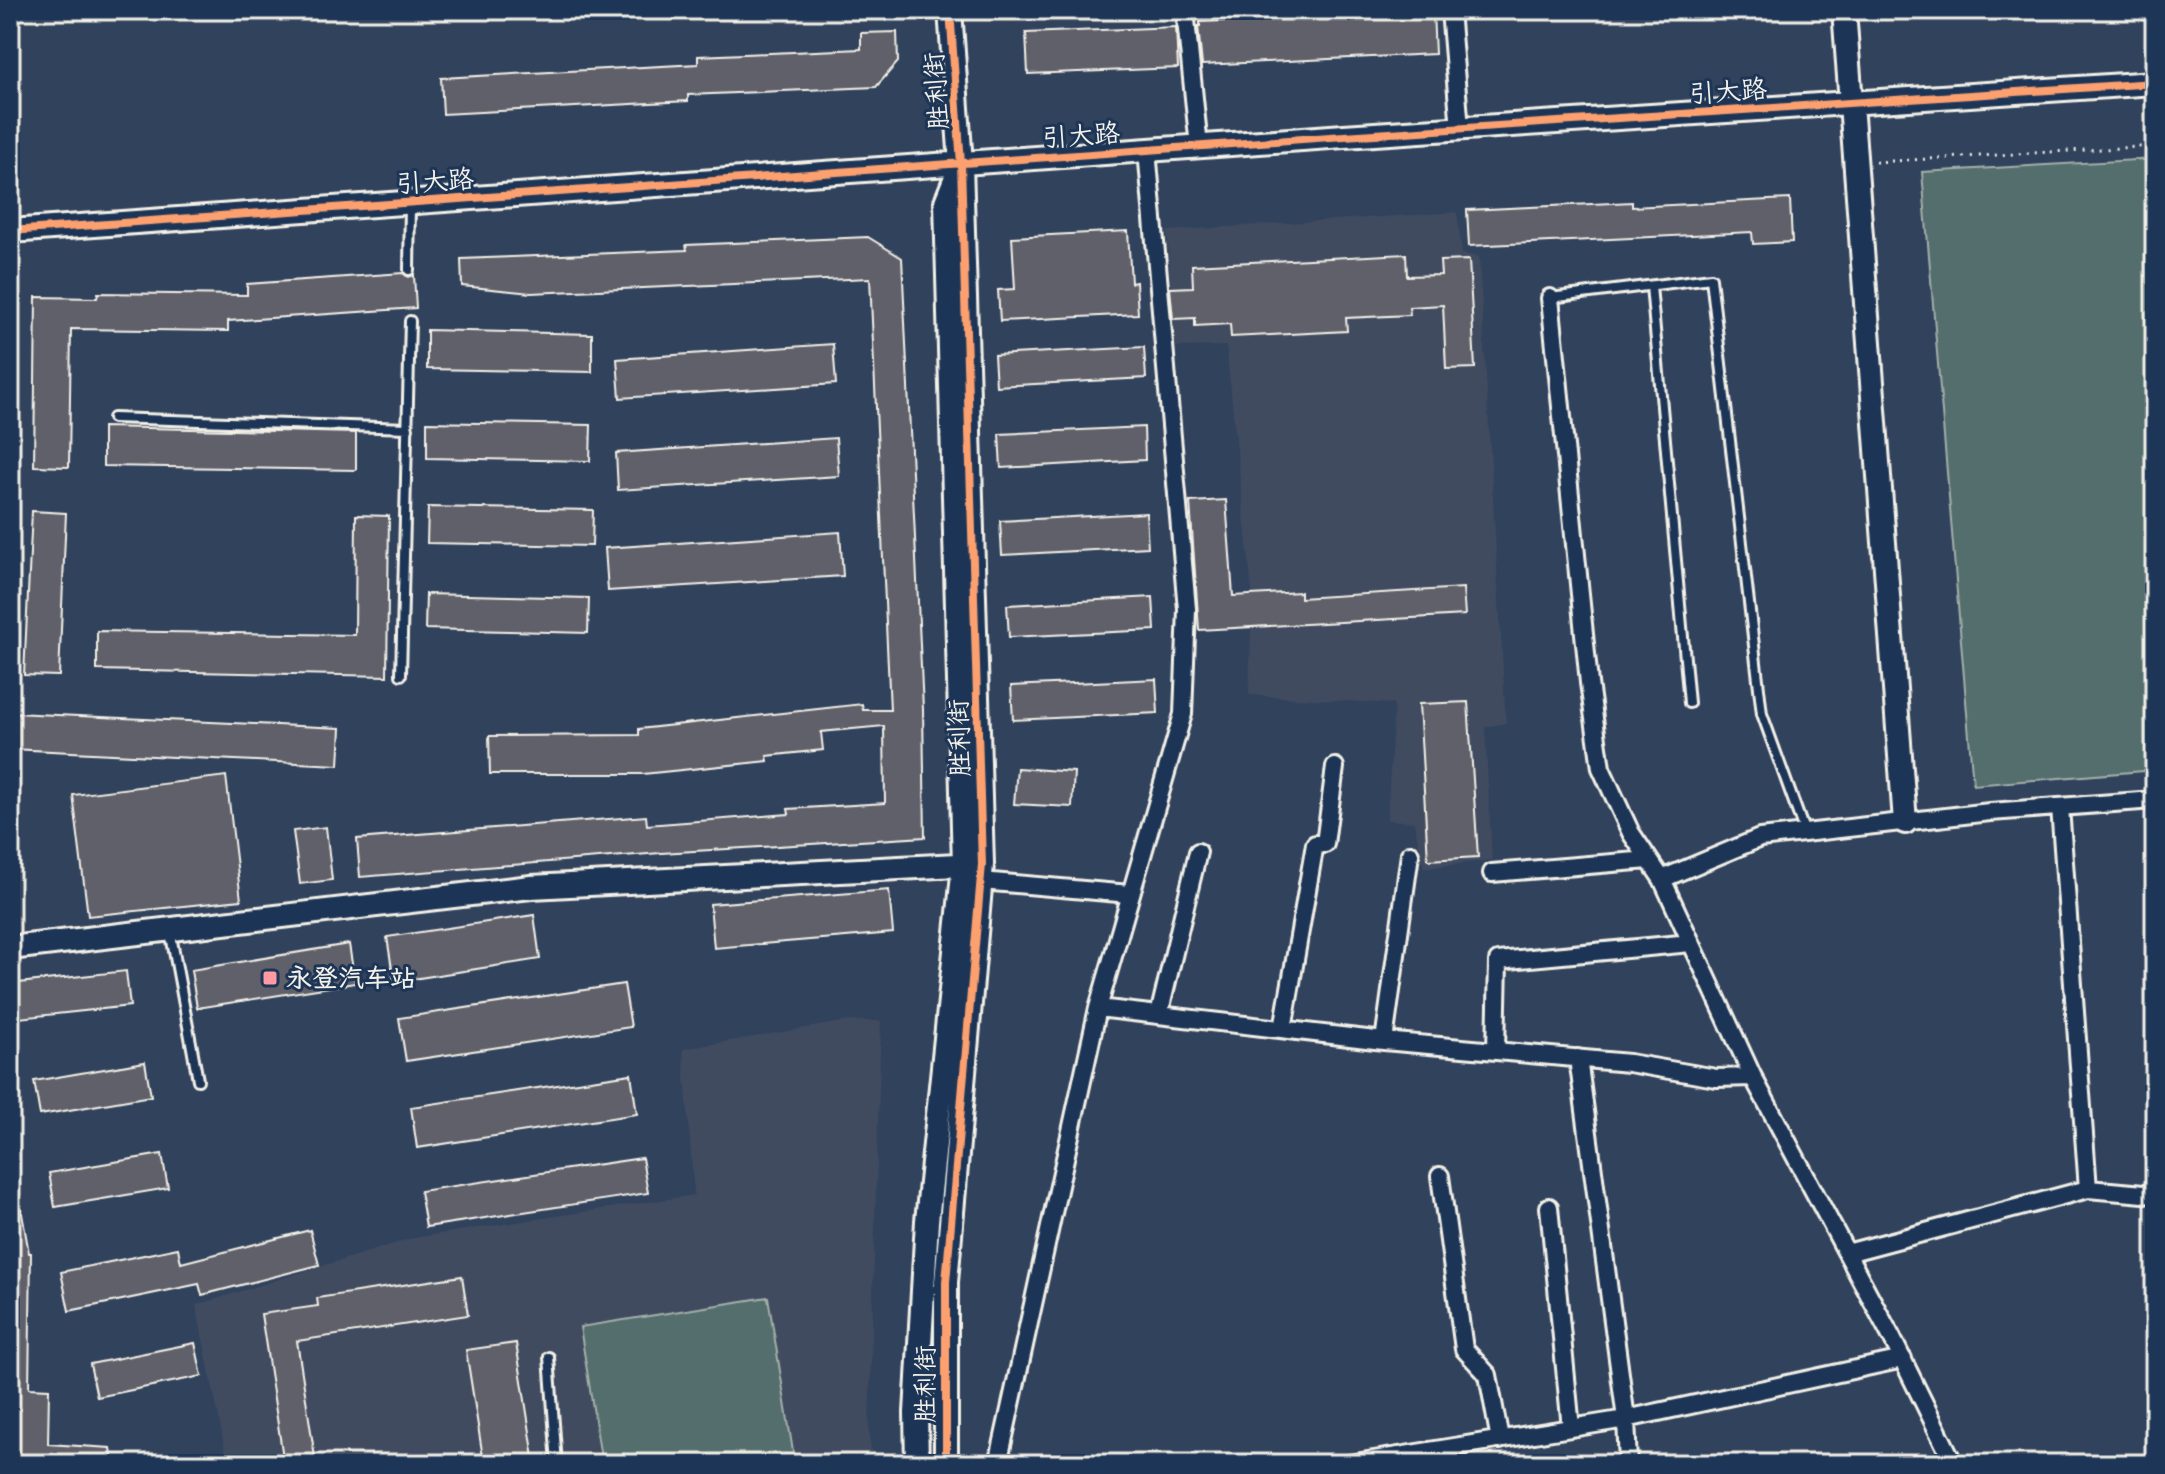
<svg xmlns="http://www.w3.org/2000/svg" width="2165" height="1474" font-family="'Patrick Hand','LXGW WenKai TC',sans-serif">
	<rect width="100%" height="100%" fill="#31425d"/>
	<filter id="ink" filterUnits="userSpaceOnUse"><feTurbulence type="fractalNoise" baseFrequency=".0125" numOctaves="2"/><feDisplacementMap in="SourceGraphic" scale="16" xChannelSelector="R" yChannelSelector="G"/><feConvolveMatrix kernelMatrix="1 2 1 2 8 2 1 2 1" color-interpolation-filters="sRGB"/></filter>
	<g filter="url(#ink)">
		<path fill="#3f4b61" d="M1457,212L1462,254L1479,256L1506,723L1485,727L1492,860L1424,868L1414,822L1387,820L1394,704L1249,695L1252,591L1226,346L1175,347L1167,231Z
			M848,1021H881L869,1430L872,1464H228L196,1305L413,1238L694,1195L683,1049Z"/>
		<path fill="#536e6c" stroke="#a4b0aa" stroke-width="2" d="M2155,159V770L1973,785L1922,172Z
			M768,1297L795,1464H602L580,1327Z"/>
		<path fill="#61616b" stroke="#f4f1e8" stroke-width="2" d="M1433,12L1435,54L1202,65L1198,26H1200V22Z
			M1176,27L1178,68L1028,74L1026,33Z
			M897,32L898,62L876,87L688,95V101L443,114L441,78L698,64V56L861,49V33Z
			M1790,199L1792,242L1753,244L1752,232L1469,246L1467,210L1632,202V207Z
			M1128,231L1131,283L1136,282L1138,314L1000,321L998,290L1015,289L1012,237Z
			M868,237L902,258L923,709L925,837L661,853L360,877L357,839L646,816L647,825L789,814L788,809L885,803L884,726L821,732L823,750L767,756L768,761L643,774H490L489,736L639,735V729L862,704L863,710H890L870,278L531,293L462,286L461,259L687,250L686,245Z
			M1406,254L1407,276L1441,275L1440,261L1469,260L1475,368L1446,369L1443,305L1409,307L1410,315L1346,318L1347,331L1231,337L1230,324L1195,326V318L1173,319L1170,288L1193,287L1192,265Z
			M403,273L408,277L414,275L416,308L228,321V331L71,329L69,467L34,466L36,297L97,298L98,293L247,295V284Z
			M427,330L592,334V372L427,369Z
			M833,344L836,384L620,398L617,359Z
			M1144,347L1146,378L996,386L994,355Z
			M427,422L591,425L590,461L427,458Z
			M103,427L356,433V470L103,466Z
			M1144,427L1145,460L1001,468L999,434Z
			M836,438L839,476L618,490L616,453Z
			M1226,500L1233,596L1300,592V598L1463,588L1465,615L1199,630L1190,502Z
			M428,507L593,510L592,546L427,543Z
			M32,511L66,513L59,676L24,675Z
			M1146,513L1148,547L1002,555L1000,521Z
			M356,515L389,516L387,676L97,670V631L355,635Z
			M840,532L843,576L608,591L605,548Z
			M426,594L589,598L588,633L425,629Z
			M1153,597L1155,630L1009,637L1007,605Z
			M1156,679L1158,713L1013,720L1011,686Z
			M1468,702L1478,857L1428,860L1419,704Z
			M13,713L341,728L339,765L11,749Z
			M1017,768L1074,772L1072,807L1014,804Z
			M226,776L241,900L88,916L73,795Z
			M326,827L332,880L300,884L293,831Z
			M889,890L893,933L714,948L710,904Z
			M534,915L540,959L394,982L387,937Z
			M349,944L355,983L197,1008L191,970Z
			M126,971L130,1006L10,1019V984Z
			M624,984L631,1027L406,1061L399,1018Z
			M145,1062L151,1096L40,1115L34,1081Z
			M631,1074L637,1114L417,1148L411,1107Z
			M162,1154L168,1188L55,1207L49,1173Z
			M642,1158L648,1193L426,1227L420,1191Z
			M10,1191H18L29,1253H31L29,1388L49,1389L48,1444L111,1448L113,1464H10Z
			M310,1230L319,1265L202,1295L199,1284L69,1311L61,1272L178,1248L181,1263Z
			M462,1276L468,1315L297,1341L316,1464H284L261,1314L318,1306L317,1298Z
			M195,1343L202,1376L97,1397L90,1364Z
			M516,1343L535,1464H484L466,1350Z"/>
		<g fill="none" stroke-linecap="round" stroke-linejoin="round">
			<g stroke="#f4f1e8" stroke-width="14">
				<path id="lane" d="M409,270L410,203
					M1651,286L1689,703
					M1550,298L1711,278L1762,714L1805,833
					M113,418L408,428
					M401,675L410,321
					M170,930L198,1080
					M549,1357L557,1464"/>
			</g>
			<g stroke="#f4f1e8" stroke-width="22">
				<path id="street" d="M1185,10L1199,147
					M1450,10L1460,129
					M1550,298L1589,683L1601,768L1631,833L1662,879
					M2060,807L2088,1189
					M1492,873L1649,860
					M981,881L1130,894
					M1098,1008L1384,1041L1629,1063L1716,1078L1753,1077
					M1159,1015L1198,852
					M1283,1029L1315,844H1325L1335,767
					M1384,1041L1410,854
					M1496,1051L1498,961L1691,943
					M1578,1058L1626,1419L1628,1464
					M1440,1176L1464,1349L1488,1375L1500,1440
					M1549,1207L1571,1428
					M1847,1253L2088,1189L2155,1195
					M998,1464L1098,1008L1183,714L1187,609L1147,150
					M1349,1464L1626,1419L1903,1359
					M1954,1464L1892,1338L1753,1077L1662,879L1760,838L1990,812L2155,800"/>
			</g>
			<g stroke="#f4f1e8" stroke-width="28">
				<path id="secondary" d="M1844,10L1905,822
					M10,231L1344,136L2155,83
					M10,948L531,887L977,864
					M917,1464L916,1413L927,1221L964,865L946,202L958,172
					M946,1464V1282L982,864L961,164L950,10"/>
			</g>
			<path stroke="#f4f1e8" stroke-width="3" stroke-dasharray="2 6" stroke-linecap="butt" d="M1875,162L2155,146"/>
			<use href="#lane" stroke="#1d3557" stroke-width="8"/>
			<use href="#street" stroke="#1d3557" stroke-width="16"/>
			<use href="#secondary" stroke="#1d3557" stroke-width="22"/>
			<g stroke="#1d3557" stroke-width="13">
				<path id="cycleway" d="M10,231L1344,136L2155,83
					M946,1464V1282L982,864L961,164L950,10"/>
			</g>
			<use href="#cycleway" stroke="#fca06f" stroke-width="8"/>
		</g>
	</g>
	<rect fill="#ff9aa2" stroke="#1d3557" stroke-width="3" x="262" y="970" width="16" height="16" rx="4"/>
	<g text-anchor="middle" stroke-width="6" stroke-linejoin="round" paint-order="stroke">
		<g font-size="26" fill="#f4f1e8" stroke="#1d3557">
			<text transform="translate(936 91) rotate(-94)" y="9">胜利街</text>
			<text transform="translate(1728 91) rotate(-4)" y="9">引大路</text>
			<text transform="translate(1081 135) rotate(-4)" y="9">引大路</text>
			<text transform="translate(435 181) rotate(-4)" y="9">引大路</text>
			<text transform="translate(959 738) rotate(-92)" y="9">胜利街</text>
			<text transform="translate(925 1384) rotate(-90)" y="9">胜利街</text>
		</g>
		<g font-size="26" font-weight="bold" fill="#f4f1e8" stroke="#1d3557" text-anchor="start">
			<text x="286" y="987">永登汽车站</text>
		</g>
	</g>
	<rect width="2165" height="1474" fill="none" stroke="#1d3557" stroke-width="40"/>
	<rect x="20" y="20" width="2125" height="1434" fill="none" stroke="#f4f1e8" stroke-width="3" filter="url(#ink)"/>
</svg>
